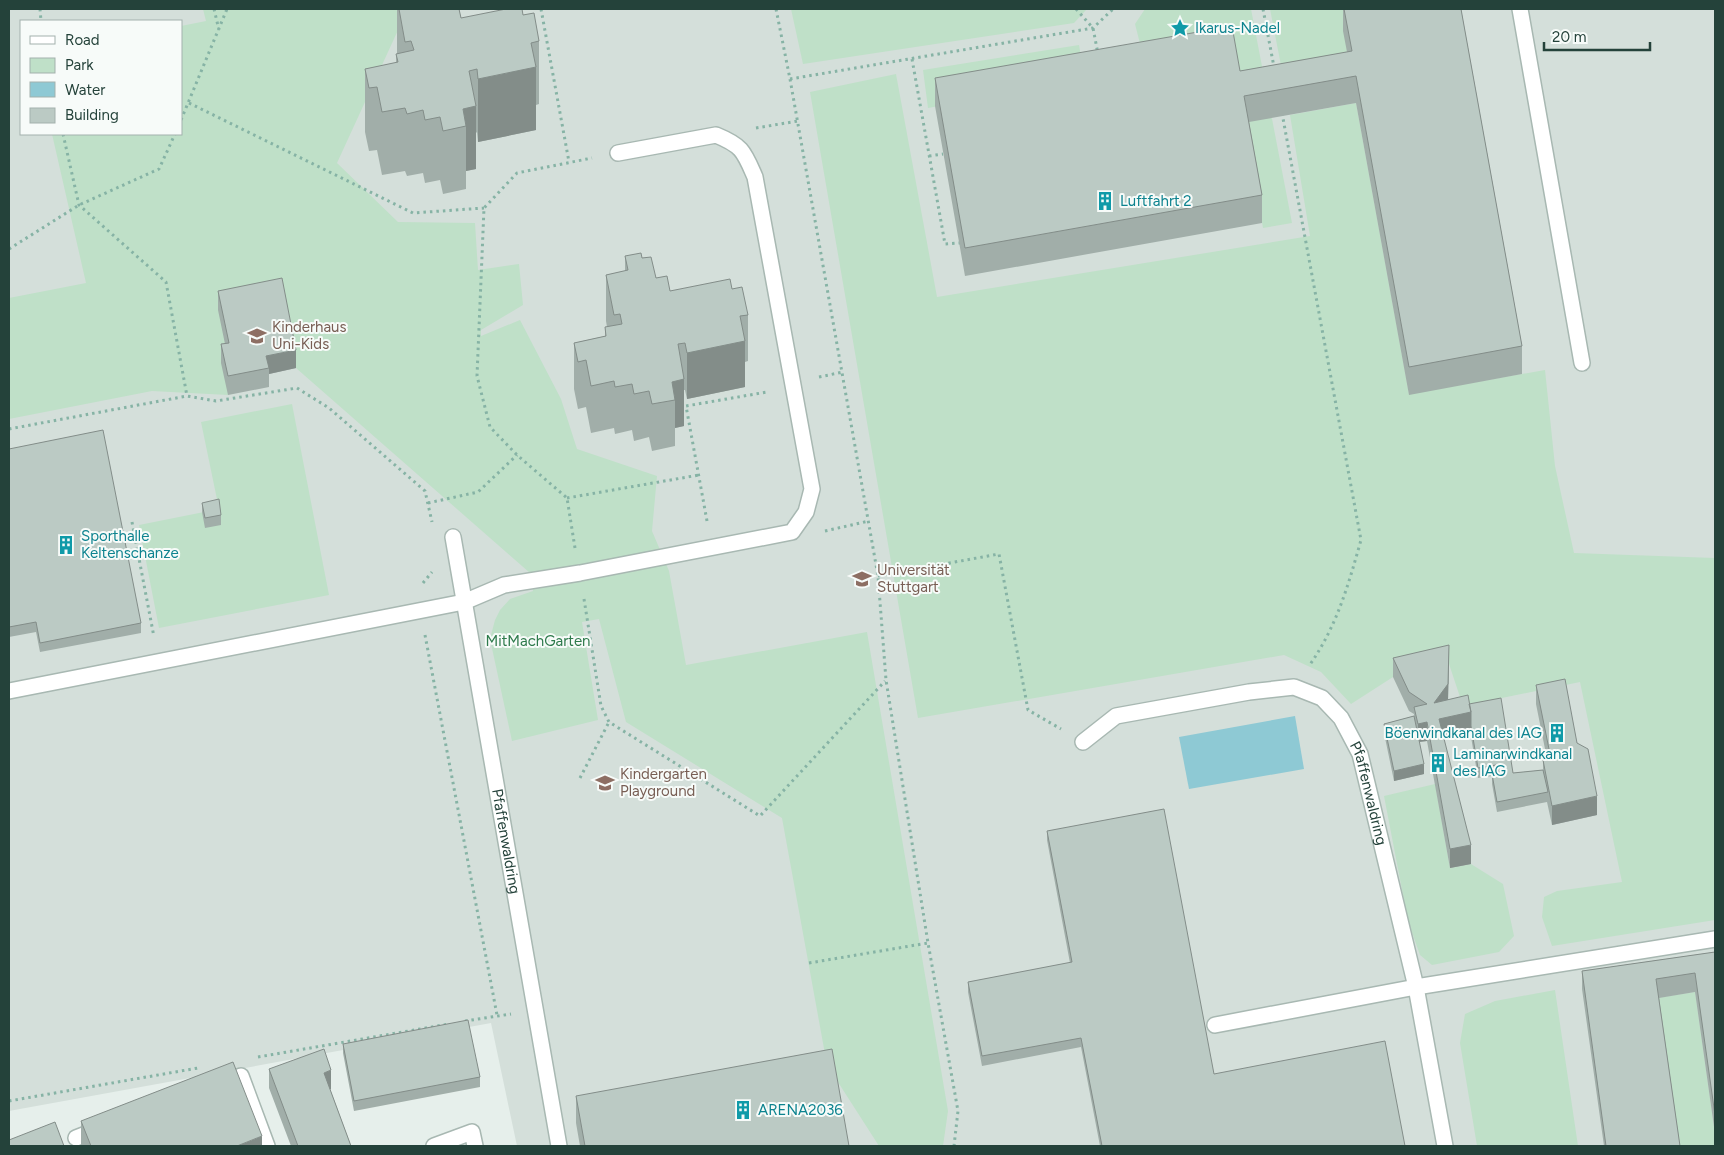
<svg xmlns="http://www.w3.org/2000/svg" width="1724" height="1155" font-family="Figtree,sans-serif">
	<rect width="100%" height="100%" fill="#e6efeb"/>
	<path fill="#d4dfda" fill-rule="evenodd" d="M9,9H1715V1146H517L491,1023L9,1111ZM21,21H181V134H21Z"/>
	<path fill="#bfe0c8" d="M203,9H454L399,28L337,163L398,222L475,223L478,270L519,264L523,305L481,330V336L520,320L561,399L577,449L657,476L652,531L669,571L686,665L867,632L948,1111L943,1146H879L827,1065L782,818L626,722L599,619L582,622L598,720L512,741L490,639L495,620L500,610L510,599L533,591L530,573L296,368L282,297L229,362L228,395L152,391L9,419V298L86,283L52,134H181V26L206,21Z
		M791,9H1087L1074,23L803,64Z
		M1145,9H1251L1292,223L1263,228L1232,53L1146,67L1135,24Z
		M1270,9H1465L1344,31L1352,79L1286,91Z
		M1079,45L1085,79L928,108L923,70Z
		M896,74L937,297L1310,236L1290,115L1356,103L1409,394L1545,370L1555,466L1574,553L1715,558V920L1552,946L1542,917L1544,897L1557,891L1622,882L1580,682L1463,706L1449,664L1393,677L1351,704L1321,672L1284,655L918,718L810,92Z
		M292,404L329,595L159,628L139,525L219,509L201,422Z
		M1435,784L1450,868L1471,864L1503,884L1514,936L1499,952L1432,965L1420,955L1408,921L1384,796Z
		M1555,990L1578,1146H1477L1460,1043L1465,1014L1495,1001Z
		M1695,992L1715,1134V1146H1677L1656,998Z"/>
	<path fill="#8ec9d4" d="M1295,716L1304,769L1189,789L1179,737Z"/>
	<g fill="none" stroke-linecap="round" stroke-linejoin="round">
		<g stroke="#a8b8b2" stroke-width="18">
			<g id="minor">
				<path d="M1520,9L1582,363"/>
				<path id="s1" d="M453,537L559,1146"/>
				<path d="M9,691L464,602L504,585L580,573L792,532L806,512L812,489L755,177C744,152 743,146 716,135L618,153"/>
				<path id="s2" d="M1083,742L1116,716L1249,692L1294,687L1322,698L1341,718L1360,754L1416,987L1445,1146"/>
				<path d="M1215,1025L1416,987L1715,939"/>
				<path d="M219,1084L241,1076L267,1146"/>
				<path d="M76,1138L99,1129"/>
				<path d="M434,1146L472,1132L475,1146"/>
			</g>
		</g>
		<path stroke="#86b3a5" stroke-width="3" stroke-dasharray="2.5 4" stroke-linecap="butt" d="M40,9L41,21
			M214,9L219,30
			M541,9L569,162
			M776,9L790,79L878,576L886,680L928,943L958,1111L954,1146
			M1076,9L1093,28L1098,54
			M1263,9L1274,67
			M912,59L945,244L960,243
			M790,79L1093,28L1113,9
			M189,103L413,213L484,208
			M1282,113L1361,540C1348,586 1337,626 1309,666
			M181,120L227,9
			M756,128L798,121
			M63,134L79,205L166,282L187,396
			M929,156L943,154
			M9,249L79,205L159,169L175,134
			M819,377L843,372
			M9,429L187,396L216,401L297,388L329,408L425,491L432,522
			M567,498L699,475
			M428,503L478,492L517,455
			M707,521L686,406L767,392
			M132,522L154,637
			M825,531L869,521
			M575,548L567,498L517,455L490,427L477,376L484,208L517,173L592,158
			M878,576L999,554L1028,710L1061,729
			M423,583L432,572
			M584,599L601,706L609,722L760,816L885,681
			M425,635L497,1015
			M580,778L609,722
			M809,963L928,943
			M465,1021L511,1014
			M258,1057L449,1024
			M9,1101L198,1068"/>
		<use href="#minor" stroke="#fff" stroke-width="15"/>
	</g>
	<path fill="#a1aea9" d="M397,9H459L461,18L523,15L539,41V104L536,105V130L478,142L477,132L476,133V169L466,171V189L443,194L440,180L425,183L423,173L407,176L405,171L382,175L377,150L369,151L365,132V69L396,63V54H397Z
		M1343,9H1461L1522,346V374L1409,395L1356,103L1249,122L1262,195V223L965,276L935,106V78L1240,71L1347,52L1343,31Z
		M625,256L642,258L656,278L670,291L732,289L748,315V361L745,362V387L687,399L685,390H684V426L675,428V446L652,451L649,437L634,441L632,430L615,434L614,428L591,433L586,407L578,409L574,389V343L605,336V327H607L606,321V275L625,271Z
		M218,291L296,368L269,374V387L228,395L221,363V344H225L218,310Z
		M9,449L141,623V633L40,652L36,632L9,637Z
		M202,503L221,515V525L205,528L202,512Z
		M1393,658L1449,664L1448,699L1469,704L1513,773L1543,770V760L1546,754L1536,704V685L1577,743L1597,815L1552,825L1547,802L1497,812L1492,784V776L1478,778L1470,731L1443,737L1471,864L1450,868L1427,741L1419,742L1424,774L1394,781L1384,733V724L1414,716V714L1409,711L1393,677Z
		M1047,831L1214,1074L1405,1146H1100L1081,1047L982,1066L968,992V982L1070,963L1047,840Z
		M1715,952V1134L1695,992L1659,998L1680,1146H1604L1582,989V971Z
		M343,1044L480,1077V1087L354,1111L343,1053Z
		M269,1069L331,1089H330L351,1146H291L269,1088Z
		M576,1096L849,1146H580L576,1123Z
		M81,1121L262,1146H81Z"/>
	<path fill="#838d89" d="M536,67V130L478,142V79Z
		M476,106V169L466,171V126L463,109Z
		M745,341V387L687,399V353Z
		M296,350V368L269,374V368L266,356Z
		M684,379V426L675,428V400L672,382Z
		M1449,645L1448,702L1434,703Z
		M1471,712V731L1439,738V719Z
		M1427,722V741L1418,742V724Z
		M1424,764V774L1394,781V771Z
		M1597,796V815L1552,825V806Z
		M1471,845V864L1450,868V849Z
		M331,1070V1089L324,1092V1073Z
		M262,1136V1146H237Z"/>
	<path fill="#bbcac4" stroke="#838d89" d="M399,9H459L461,18L506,9H522L523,15L534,13L539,41L531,43L536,67L478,79L477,69L469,71L476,106L463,109L466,126L443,131L440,117L425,120L423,110L407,114L405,108L382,112L377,87L369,88L365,69L398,62L396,54L414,50L411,41L405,42Z
		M1344,9H1461L1522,346L1409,367L1356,76L1244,96L1262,195L965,248L935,78L1232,26L1240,71L1352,51Z
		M641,253L642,258L651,257L656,278L667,276L670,291L730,279L732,289L742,287L748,315L740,316L745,341L687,353L685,343L678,344L684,379L672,382L675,400L652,404L649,391L634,394L632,384L615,387L614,381L591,386L586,360L578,362L574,343L606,336L605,327L622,324L620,314L614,315L606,275L628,270L625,256Z
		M282,278L296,350L266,356L269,368L228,376L221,344L229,343L218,291Z
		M103,430L141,623L40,643L36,622L9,627V449Z
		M219,499L221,515L205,518L202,503Z
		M1449,645L1448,684L1434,703L1468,695L1471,712L1439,719L1471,845L1450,849L1427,722L1418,724L1414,707L1427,704L1409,692L1393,658Z
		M1565,679L1577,743L1588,749L1597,796L1552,806L1543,760L1549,749L1536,685Z
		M1501,698L1513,773L1543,770L1548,792L1497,802L1492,774L1499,772L1496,765L1478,768L1471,726V712L1469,704Z
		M1414,716L1424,764L1394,771L1384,724Z
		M1164,809L1214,1074L1385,1041L1405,1146H1102L1081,1038L982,1056L968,982L1072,962L1047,831Z
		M1715,952V1115L1695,973L1656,979L1680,1146H1606L1582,971Z
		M468,1020L480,1077L354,1101L343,1044Z
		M324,1049L331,1070L324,1073L351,1146H298L269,1069Z
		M832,1049L849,1146H585L576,1096Z
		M233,1062L262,1136L237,1146H91L81,1121Z
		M55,1122L64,1146H9V1140Z"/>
	<defs>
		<g id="sight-bare" transform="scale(1.5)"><path d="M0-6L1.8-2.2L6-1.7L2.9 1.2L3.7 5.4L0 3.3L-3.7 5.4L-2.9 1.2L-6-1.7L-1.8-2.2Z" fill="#0f9aa8" stroke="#f7fbf9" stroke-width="2.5" paint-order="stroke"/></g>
		<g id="building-bare" transform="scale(1.5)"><path d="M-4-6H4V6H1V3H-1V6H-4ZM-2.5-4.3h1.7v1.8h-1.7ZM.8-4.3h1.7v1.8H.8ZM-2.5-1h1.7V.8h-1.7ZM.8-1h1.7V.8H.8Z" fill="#0f9aa8" stroke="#f7fbf9" stroke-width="2.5" paint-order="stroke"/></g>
		<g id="school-bare" transform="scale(1.5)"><path d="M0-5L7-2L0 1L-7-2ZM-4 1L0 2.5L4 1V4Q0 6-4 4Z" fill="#8d6e63" stroke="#f7fbf9" stroke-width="2.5" paint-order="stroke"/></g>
		<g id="university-bare" transform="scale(1.5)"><path d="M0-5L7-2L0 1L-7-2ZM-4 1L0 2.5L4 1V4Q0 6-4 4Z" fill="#8d6e63" stroke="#f7fbf9" stroke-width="2.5" paint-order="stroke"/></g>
	</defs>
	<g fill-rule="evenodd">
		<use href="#sight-bare" x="1180" y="28"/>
		<use href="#building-bare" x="1105" y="201"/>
		<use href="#school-bare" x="257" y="336"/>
		<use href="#building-bare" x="66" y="545"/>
		<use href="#university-bare" x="862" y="579"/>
		<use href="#building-bare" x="1557" y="733"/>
		<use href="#building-bare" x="1438" y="763"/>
		<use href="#school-bare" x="605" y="783"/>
		<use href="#building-bare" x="743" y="1110"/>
	</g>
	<g text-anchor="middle" stroke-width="4" stroke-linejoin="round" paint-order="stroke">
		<g font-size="15" fill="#0d838f" stroke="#f7fbf9" text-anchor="start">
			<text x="1195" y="33">Ikarus-Nadel</text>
			<text x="1120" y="206">Luftfahrt 2</text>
			<text x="81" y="541">Sporthalle<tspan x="81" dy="17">Keltenschanze</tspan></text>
			<text x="1542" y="738" text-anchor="end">Böenwindkanal des IAG</text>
			<text x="1453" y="759">Laminarwindkanal<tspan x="1453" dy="17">des IAG</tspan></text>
			<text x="758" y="1115">ARENA2036</text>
		</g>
		<g font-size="15" fill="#785e54" stroke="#f7fbf9" text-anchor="start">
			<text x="272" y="332">Kinderhaus<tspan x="272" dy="17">Uni-Kids</tspan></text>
			<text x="877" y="575">Universität<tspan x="877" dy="17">Stuttgart</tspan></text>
			<text x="620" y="779">Kindergarten<tspan x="620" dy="17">Playground</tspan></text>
		</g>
		<g font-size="15" fill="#2d7a4b" stroke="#f7fbf9">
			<text x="538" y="646">MitMachGarten</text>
		</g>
		<g font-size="15" fill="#24423a" stroke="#f7fbf9">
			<text dy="5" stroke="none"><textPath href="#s2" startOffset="361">Pfaffenwaldring</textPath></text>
			<text dy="5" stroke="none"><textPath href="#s1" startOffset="309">Pfaffenwaldring</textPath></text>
		</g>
	</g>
	<rect width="1724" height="1155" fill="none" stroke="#24423a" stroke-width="20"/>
	<rect x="20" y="20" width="162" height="115" fill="#f7fbf9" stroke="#a3b1ad"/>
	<rect x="30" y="36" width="25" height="8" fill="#ffffff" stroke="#a3b1ad"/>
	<text x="65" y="45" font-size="15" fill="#24423a">Road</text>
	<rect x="30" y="58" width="25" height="15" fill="#bfe0c8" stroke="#a3b1ad"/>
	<text x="65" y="70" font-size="15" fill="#24423a">Park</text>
	<rect x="30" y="82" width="25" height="15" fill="#8ec9d4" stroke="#a3b1ad"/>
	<text x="65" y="95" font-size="15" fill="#24423a">Water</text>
	<rect x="30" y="108" width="25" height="15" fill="#bbcac4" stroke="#a3b1ad"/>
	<text x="65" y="120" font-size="15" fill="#24423a">Building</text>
	<path d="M1544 42v8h106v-8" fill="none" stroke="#24423a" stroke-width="2.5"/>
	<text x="1552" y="42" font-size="15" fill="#24423a" stroke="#f7fbf9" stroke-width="4" paint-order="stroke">20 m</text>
</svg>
